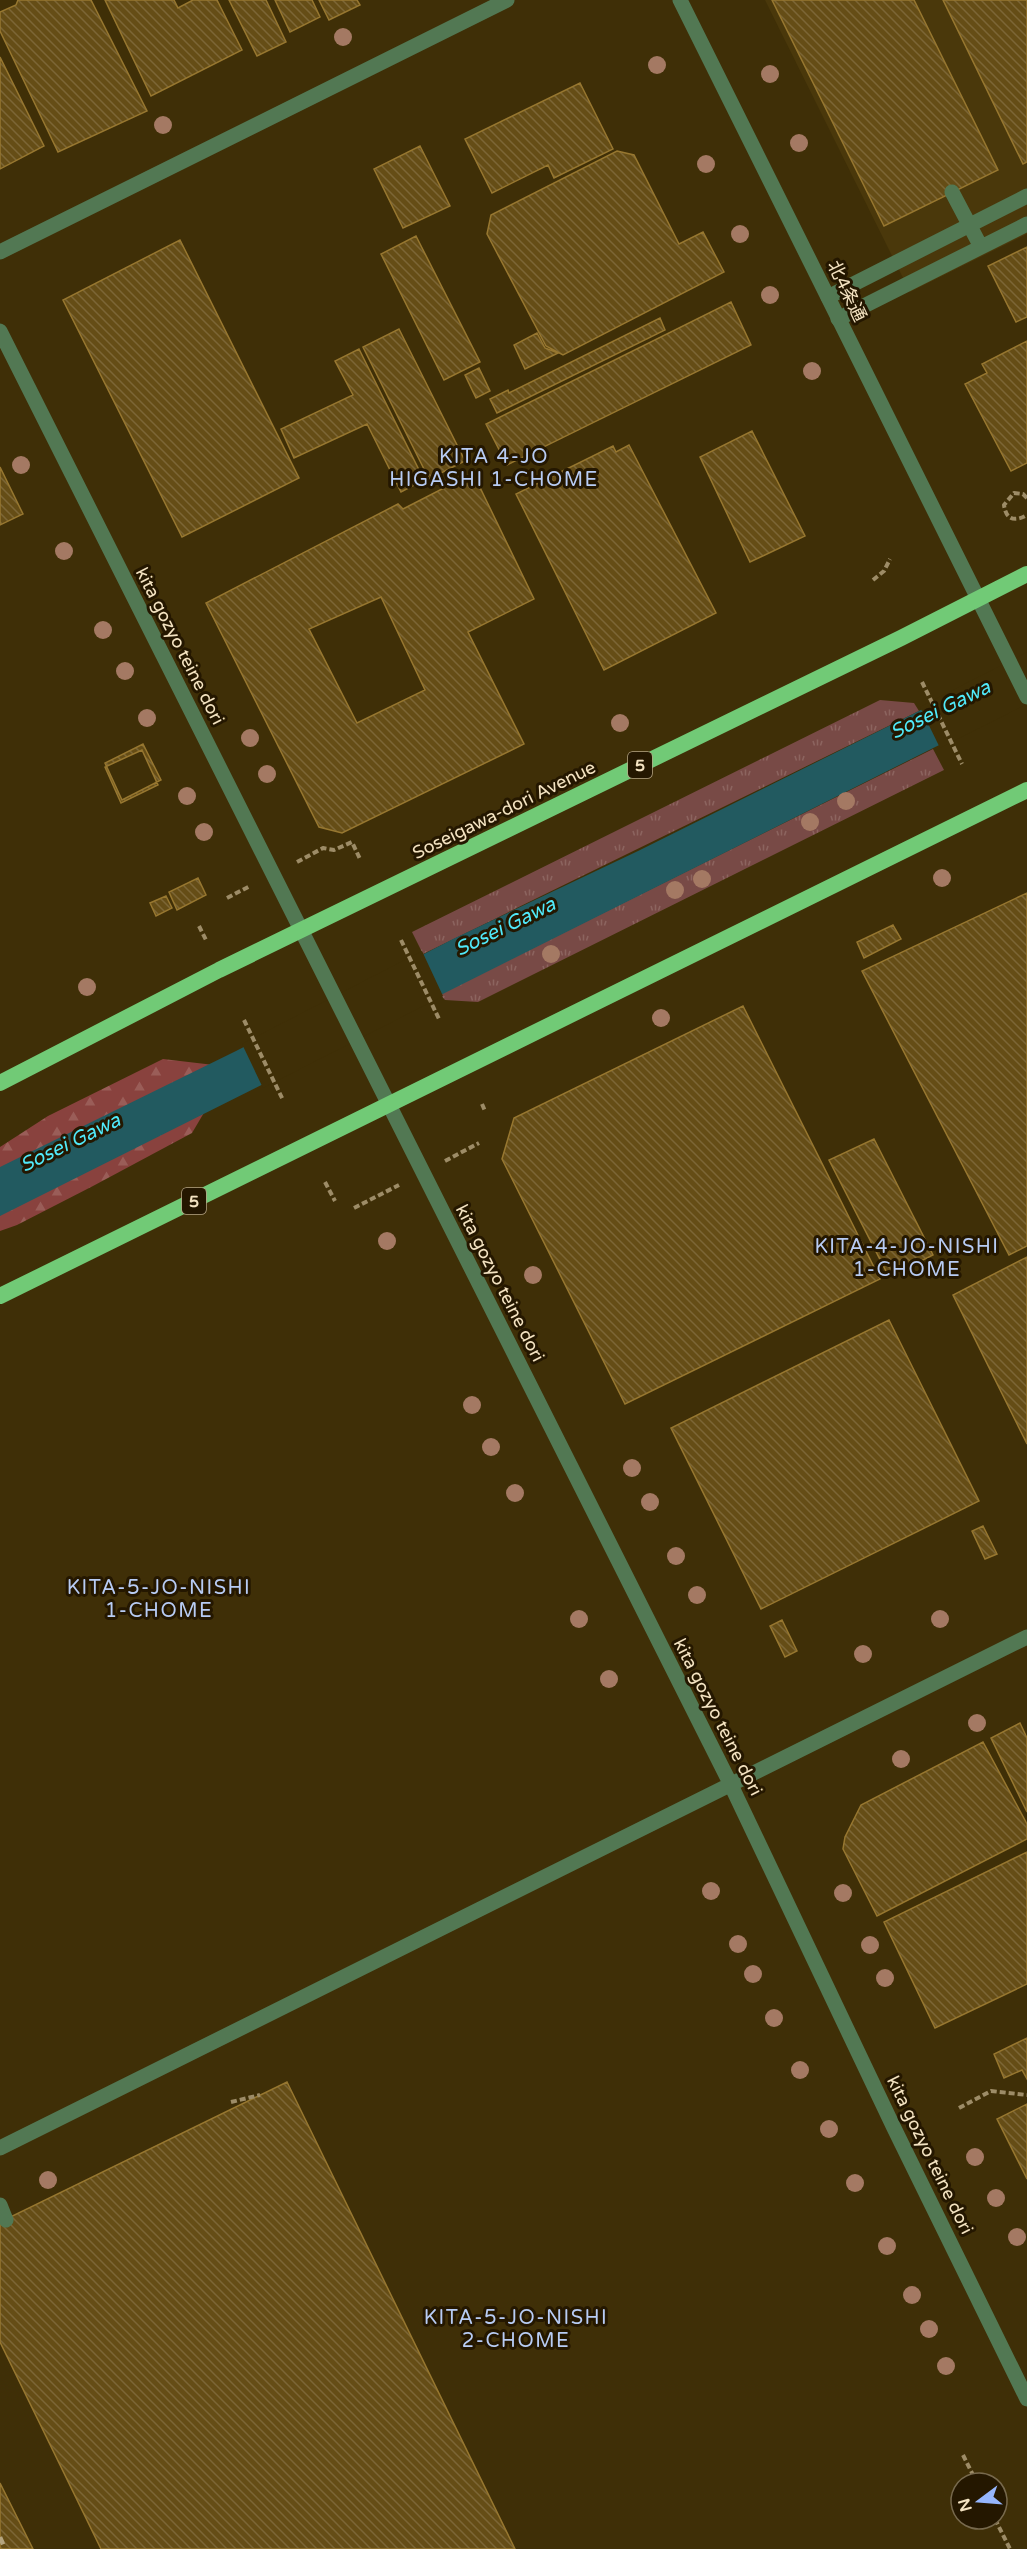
<svg xmlns="http://www.w3.org/2000/svg" width="1027" height="2549" font-family="'Varela Round','Noto Sans JP',sans-serif">
	<defs>
		<pattern id="grass-tufts" width="24" height="20" patternUnits="userSpaceOnUse" patternTransform="scale(1.5)"><rect width="24" height="20" fill="#784a46"/><path d="M3 7l-1-3M5 7V3M7 7l1-3M15 17l-1-3M17 17v-4M19 17l1-3" fill="none" stroke="#8c645f"/></pattern>
		<pattern id="forest-firs" width="22" height="20" patternUnits="userSpaceOnUse" patternTransform="scale(1.5)"><rect width="22" height="20" fill="#89423e"/><path d="M5 1l3.5 6h-7zM16 11l3.5 6h-7z" fill="#9a5d58"/></pattern>
		<pattern id="building-back-hatch" width="6" height="6" patternUnits="userSpaceOnUse" patternTransform="scale(1.5)"><rect width="6" height="6" fill="#654d16"/><path d="M-1 5l2 2M0 0l6 6M5-1l2 2" fill="none" stroke="#7c6636"/></pattern>
	</defs>
	<rect width="100%" height="100%" fill="#3f2f07"/>
	<path fill="#4a380b" d="M765,0H1027V234L910,292Z"/>
	<path fill="url(#grass-tufts)" d="M880,700L914,703L919,711L423,954L412,932Z
		M933,749L944,770L478,1002L445,1000L440,994Z"/>
	<path fill="url(#forest-firs)" d="M163,1059L231,1067L192,1133L93,1186L17,1225L0,1231V1147L48,1116Z"/>
	<path fill="#225a60" d="M1027,655V701L0,1216V1167L236,1051L453,939L638,851L913,714Z"/>
	<path fill="#3f2f07" d="M1027,652V704L940,748L920,707Z
		M422,951L443,996L263,1088L242,1044Z"/>
	<path fill="url(#building-back-hatch)" stroke="#977730" stroke-width="1.5" fill-rule="evenodd" d="M18,0H91L147,111L58,152L0,31V12L16,5Z
		M105,0H174L178,8L193,0H217L242,50L151,96Z
		M229,0H266L286,42L257,56Z
		M275,0H312L320,17L290,32Z
		M319,0H357L360,5L329,20Z
		M772,0H914L998,170L884,226Z
		M943,0H1027V162L1023,164Z
		M0,57L44,146L0,169Z
		M580,83L613,149L554,178L548,165L492,193L465,139Z
		M420,146L450,206L403,228L374,169Z
		M617,151L634,155L679,244L703,232L724,272L563,355L546,346L487,234L491,215Z
		M416,236L480,362L444,380L381,254Z
		M180,240L299,478L182,537L63,300Z
		M1027,247V317L1016,322L988,266Z
		M731,302L751,345L507,465L486,424Z
		M660,318L665,330L497,413L490,399L508,390L509,393Z
		M399,329L465,461L429,479L363,347Z
		M537,333L545,348L558,353L525,369L514,345Z
		M1027,341V463L1011,471L965,384L987,373L982,364Z
		M359,349L424,480L401,492L367,424L294,458L281,429L353,395L335,361Z
		M479,368L490,391L476,398L465,375Z
		M752,431L805,536L750,562L700,457Z
		M629,445L716,613L604,670L516,494L613,446L616,452Z
		M0,467L23,514L0,525Z
		M473,473L534,599L468,632L524,744L342,833L319,827L206,603L398,504L403,509ZM381,597L425,690L357,723L309,629Z
		M143,744L161,780L122,800L105,763Z
		M142,750L158,785L121,803L105,767Z
		M198,878L206,895L177,910L169,892Z
		M1027,893V1246L1009,1255L862,971Z
		M166,896L172,908L156,916L150,903Z
		M893,925L901,939L864,958L857,942Z
		M743,1006L880,1279L625,1404L502,1159L514,1118Z
		M874,1139L933,1255L889,1277L829,1160Z
		M1027,1257V1444L953,1295Z
		M889,1320L979,1501L761,1609L671,1428Z
		M983,1526L997,1554L985,1559L972,1531Z
		M782,1620L797,1651L785,1657L770,1626Z
		M1020,1723L1027,1738V1812L991,1738Z
		M983,1742L1027,1824V1839L877,1916L843,1849L845,1837L861,1805Z
		M1027,1852V1984L935,2028L884,1922Z
		M1027,2038V2079L1022,2070L1004,2078L994,2054Z
		M287,2082L515,2549H101L0,2342V2222Z
		M1027,2104V2179L997,2119Z
		M0,2483L33,2549H0Z"/>
	<g fill="none" stroke-linecap="round" stroke-linejoin="round">
		<path stroke="#9d8c67" stroke-width="4" stroke-dasharray="6 3" stroke-linecap="butt" d="M1027,498L1023,494L1014,493L1004,505C1006,520 1015,522 1027,515
			M873,580L884,571L890,559
			M922,682L962,764
			M297,862L323,848L334,850L352,842L360,859
			M227,898L250,886
			M199,926L207,942
			M401,940L440,1021
			M244,1020L283,1100
			M482,1104L485,1111
			M445,1161L479,1143
			M325,1182L335,1201
			M354,1208L399,1185
			M231,2102L260,2095
			M959,2108L991,2091L1027,2095
			M963,2455L977,2483
			M995,2519L1010,2549"/>
		<path stroke="#527853" stroke-width="15" d="M952,192L981,247
			M828,297L1027,196
			M838,319L1027,224
			M0,2205L6,2220"/>
		<path stroke="#527853" stroke-width="15" d="M680,0L1027,697
			M0,252L507,0
			M0,331L730,1783L894,2128L1027,2399
			M0,2148L1027,1637"/>
		<path stroke="#71ca76" stroke-width="16" d="M0,1083L219,970L901,638L1027,574
			M0,1296L1027,790"/>
		<path stroke="#b4a47f" stroke-width="4.5" stroke-dasharray="8 8" stroke-linecap="butt" d="M0,2537L5,2549"/>
	</g>
	<g fill="#a47963">
		<circle cx="343" cy="37" r="9"/>
		<circle cx="657" cy="65" r="9"/>
		<circle cx="770" cy="74" r="9"/>
		<circle cx="163" cy="125" r="9"/>
		<circle cx="799" cy="143" r="9"/>
		<circle cx="706" cy="164" r="9"/>
		<circle cx="740" cy="234" r="9"/>
		<circle cx="770" cy="295" r="9"/>
		<circle cx="812" cy="371" r="9"/>
		<circle cx="21" cy="465" r="9"/>
		<circle cx="64" cy="551" r="9"/>
		<circle cx="103" cy="630" r="9"/>
		<circle cx="125" cy="671" r="9"/>
		<circle cx="147" cy="718" r="9"/>
		<circle cx="620" cy="723" r="9"/>
		<circle cx="250" cy="738" r="9"/>
		<circle cx="267" cy="774" r="9"/>
		<circle cx="187" cy="796" r="9"/>
		<circle cx="846" cy="801" r="9"/>
		<circle cx="810" cy="822" r="9"/>
		<circle cx="204" cy="832" r="9"/>
		<circle cx="942" cy="878" r="9"/>
		<circle cx="702" cy="879" r="9"/>
		<circle cx="675" cy="890" r="9"/>
		<circle cx="551" cy="954" r="9"/>
		<circle cx="87" cy="987" r="9"/>
		<circle cx="661" cy="1018" r="9"/>
		<circle cx="387" cy="1241" r="9"/>
		<circle cx="533" cy="1275" r="9"/>
		<circle cx="472" cy="1405" r="9"/>
		<circle cx="491" cy="1447" r="9"/>
		<circle cx="632" cy="1468" r="9"/>
		<circle cx="515" cy="1493" r="9"/>
		<circle cx="650" cy="1502" r="9"/>
		<circle cx="676" cy="1556" r="9"/>
		<circle cx="697" cy="1595" r="9"/>
		<circle cx="579" cy="1619" r="9"/>
		<circle cx="940" cy="1619" r="9"/>
		<circle cx="863" cy="1654" r="9"/>
		<circle cx="609" cy="1679" r="9"/>
		<circle cx="977" cy="1723" r="9"/>
		<circle cx="901" cy="1759" r="9"/>
		<circle cx="711" cy="1891" r="9"/>
		<circle cx="843" cy="1893" r="9"/>
		<circle cx="738" cy="1944" r="9"/>
		<circle cx="870" cy="1945" r="9"/>
		<circle cx="753" cy="1974" r="9"/>
		<circle cx="885" cy="1978" r="9"/>
		<circle cx="774" cy="2018" r="9"/>
		<circle cx="800" cy="2070" r="9"/>
		<circle cx="829" cy="2129" r="9"/>
		<circle cx="975" cy="2157" r="9"/>
		<circle cx="48" cy="2180" r="9"/>
		<circle cx="855" cy="2183" r="9"/>
		<circle cx="996" cy="2198" r="9"/>
		<circle cx="1017" cy="2237" r="9"/>
		<circle cx="887" cy="2246" r="9"/>
		<circle cx="912" cy="2295" r="9"/>
		<circle cx="929" cy="2329" r="9"/>
		<circle cx="946" cy="2366" r="9"/>
	</g>
	<g text-anchor="middle" stroke-width="6" stroke-linejoin="round" paint-order="stroke">
		<g fill="#241700" stroke="#b6a687" stroke-width="1.5">
			<rect x="628" y="752" width="24" height="26" rx="4.5"/>
			<rect x="182" y="1188" width="24" height="26" rx="4.5"/>
		</g>
		<g font-size="16" font-weight="bold" fill="#f4e3c1">
			<text x="640" y="771">5</text>
			<text x="194" y="1207">5</text>
		</g>
		<g font-size="18" fill="#f4e3c1" stroke="#241700">
			<text transform="translate(847 291) rotate(64)" y="6">北4条通</text>
			<text transform="translate(180 646) rotate(63)" y="6">kita gozyo teine dori</text>
			<text transform="translate(504 810) rotate(-26)" y="6">Soseigawa-dori Avenue</text>
			<text transform="translate(500 1283) rotate(63)" y="6">kita gozyo teine dori</text>
			<text transform="translate(718 1717) rotate(63)" y="6">kita gozyo teine dori</text>
			<text transform="translate(930 2155) rotate(64)" y="6">kita gozyo teine dori</text>
		</g>
		<g font-size="20" letter-spacing="1.5" fill="#b8ccf4" stroke="#241700">
			<text x="494" y="463">KITA 4-JO<tspan x="494" dy="23">HIGASHI 1-CHOME</tspan></text>
			<text x="907" y="1253">KITA-4-JO-NISHI<tspan x="907" dy="23">1-CHOME</tspan></text>
			<text x="159" y="1594">KITA-5-JO-NISHI<tspan x="159" dy="23">1-CHOME</tspan></text>
			<text x="516" y="2324">KITA-5-JO-NISHI<tspan x="516" dy="23">2-CHOME</tspan></text>
		</g>
		<g font-size="20" font-style="italic" fill="#50e9f9" stroke="#241700">
			<text transform="translate(940 709) rotate(-26)" y="7">Sosei Gawa</text>
			<text transform="translate(505 926) rotate(-26)" y="7">Sosei Gawa</text>
			<text transform="translate(70 1142) rotate(-26)" y="7">Sosei Gawa</text>
		</g>
	</g>
	<g transform="translate(979 2501) rotate(254)"><circle r="28" fill="#241700" stroke="#77694d" stroke-width="1.5"/>
	<path d="M0-4.5L10 22L0 15L-10 22Z" fill="#96b6fd"/>
	<text y="-9" font-size="16" font-weight="bold" text-anchor="middle" fill="#f4e3c1">N</text>
	</g>
</svg>
